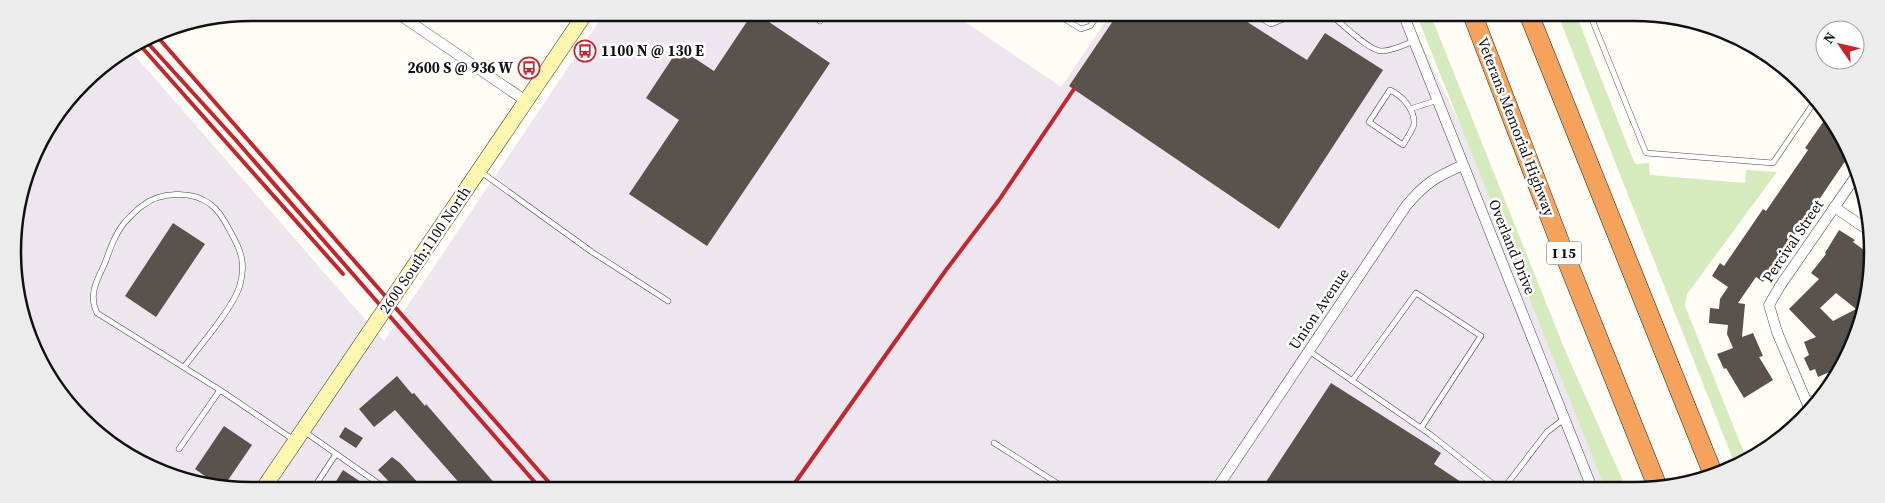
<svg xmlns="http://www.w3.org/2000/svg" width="1885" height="503" font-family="'Source Serif 4',serif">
	<rect width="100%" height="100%" fill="#fffdf5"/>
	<path fill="#eee6ef" d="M604,14L955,15L1061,87L1110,15L1408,16L1509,226L1616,488L205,486L132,458L62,397L21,314L13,236L37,146L94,72L130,50L384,341Z"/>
	<path fill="#d5ebbd" d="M1417,16H1431L1565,350L1626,488H1605Z
		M1559,17H1577L1634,162L1636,164L1649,163L1650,175L1745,183L1746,170L1777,172L1687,294L1685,306L1747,460L1736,467L1613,157Z"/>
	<path fill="#5a524d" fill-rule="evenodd" d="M752,14H757L830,63L707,246L629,194L679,120L646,98L679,48L714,71Z
		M1117,15L1238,16L1307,60L1325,33L1383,70L1279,229L1069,86Z
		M1828,115L1832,118L1848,157L1763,282L1756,277L1738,303L1745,304L1742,337L1753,333L1763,356L1759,357L1773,380L1744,398L1726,368L1724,369L1717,354L1733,348L1727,334L1728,325L1709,323L1710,308L1719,309L1720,299L1728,287L1712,276L1720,263L1724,266L1763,209L1766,211L1808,150L1805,148Z
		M173,223L205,244L156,317L125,296Z
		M1839,230L1855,240L1853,242L1868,253V298L1848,357L1841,367L1818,377L1815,369L1810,371L1804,358L1809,355L1804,342L1816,337L1789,309L1819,279L1811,273L1826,254L1825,253ZM1836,293L1856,309L1833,321L1820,308Z
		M397,376L412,394L414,393L425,406L426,404L497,486H462L395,410L374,427L359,409Z
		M1331,383L1441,453L1434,464L1470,488H1262Z
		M224,426L252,445L224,486H219L195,469Z
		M345,427L363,438L356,448L339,437Z
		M392,457L400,463L421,486H393L378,470Z
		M343,470L367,486H333Z"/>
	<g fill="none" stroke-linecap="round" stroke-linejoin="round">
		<g stroke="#444" stroke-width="6">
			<path id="lane" d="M810,14L820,21
				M1058,15L1081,29L1090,26L1098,15
				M1257,16L1271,24L1291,16
				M1332,16C1344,25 1366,48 1380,51C1390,52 1404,45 1414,41
				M1591,17L1646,153L1773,163L1815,101
				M1390,90C1402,96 1415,109 1414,124C1413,130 1406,139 1403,145L1369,122Z
				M1410,109L1438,100
				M481,172L592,252L668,301
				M1309,351L1431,435L1498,488
				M184,367C199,347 234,307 240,285C246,263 241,250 230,231C225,221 219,210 210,204C192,190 159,192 142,206C136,210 130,217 125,222C115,234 110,249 105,263C97,280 88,295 97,313L220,390
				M1352,381L1416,293L1481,336L1421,428
				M305,432L382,486
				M994,443L1063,487
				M179,449L220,390L294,440
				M315,486L336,454
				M1504,488L1547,432L1564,419"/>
		</g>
		<g stroke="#444" stroke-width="11">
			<path id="street" d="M397,13L526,101
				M1404,16L1592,488
				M1834,207L1868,230
				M1807,403L1818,399
				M1810,410L1777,332L1769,305L1780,286L1856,176
				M1217,488L1406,206C1425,183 1436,177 1463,165"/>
		</g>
		<g stroke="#333" stroke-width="16">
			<path id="secondary" d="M265,486L585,14"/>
		</g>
		<g stroke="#222" stroke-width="20">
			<path id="highway" d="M1473,16L1560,243L1658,488
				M1530,17L1713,474"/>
		</g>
		<use href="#lane" stroke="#fff" stroke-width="5"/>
		<use href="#street" stroke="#fff" stroke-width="10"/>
		<use href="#secondary" stroke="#fff6b0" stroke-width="15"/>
		<use href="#highway" stroke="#f5a25d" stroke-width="19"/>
		<path stroke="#c4262e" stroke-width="4" d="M155,34L553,487
			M145,40L234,138L539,487
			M139,44L343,274
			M792,487L946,270L999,200L1074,89"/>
	</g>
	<defs>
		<g id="bus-ring" transform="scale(1.125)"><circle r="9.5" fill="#fff" stroke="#c4262e" stroke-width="1.5"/><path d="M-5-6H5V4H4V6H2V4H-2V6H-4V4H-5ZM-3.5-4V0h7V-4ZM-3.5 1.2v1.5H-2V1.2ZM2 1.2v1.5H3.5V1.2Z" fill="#c4262e"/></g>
	</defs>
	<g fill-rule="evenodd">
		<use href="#bus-ring" x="585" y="51"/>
		<use href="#bus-ring" x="529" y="68"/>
	</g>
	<g text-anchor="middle" stroke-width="5" stroke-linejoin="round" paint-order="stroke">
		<rect fill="#fff" stroke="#585858" stroke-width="1" x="1546.5" y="241.5" width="35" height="23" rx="4"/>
		<g font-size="14" font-weight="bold" fill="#111">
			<text x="1564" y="258">I 15</text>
		</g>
		<g font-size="15" font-weight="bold" fill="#111" stroke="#fff" text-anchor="start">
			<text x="601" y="56">1100 N @ 130 E</text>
			<text x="513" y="73" text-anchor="end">2600 S @ 936 W</text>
		</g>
		<g font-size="15" fill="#111" stroke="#fff">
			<text transform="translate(1516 127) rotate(69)" y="5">Veterans Memorial Highway</text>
			<text transform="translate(1793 241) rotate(-56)" y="5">Percival Street</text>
			<text transform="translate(1512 247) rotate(68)" y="5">Overland Drive</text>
			<text transform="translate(425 250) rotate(-56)" y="5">2600 South;1100 North</text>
			<text transform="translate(1319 309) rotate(-56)" y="5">Union Avenue</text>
		</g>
	</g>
	<path d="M0 0H1885V503H0ZM251 21H1634A230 230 0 0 1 1864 251V252A230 230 0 0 1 1634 482H251A230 230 0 0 1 21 252V251A230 230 0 0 1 251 21Z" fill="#ececec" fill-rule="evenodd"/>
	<path fill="none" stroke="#111" stroke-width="2.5" d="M251 21H1634A230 230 0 0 1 1864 251V252A230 230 0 0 1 1634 482H251A230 230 0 0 1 21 252V251A230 230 0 0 1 251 21Z"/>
	<g transform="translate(1840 45) rotate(304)"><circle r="24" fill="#ffffff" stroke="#a0a0a0"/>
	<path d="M0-4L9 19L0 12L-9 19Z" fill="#c4262e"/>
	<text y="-8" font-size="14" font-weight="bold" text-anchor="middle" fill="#111111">N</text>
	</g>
</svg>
